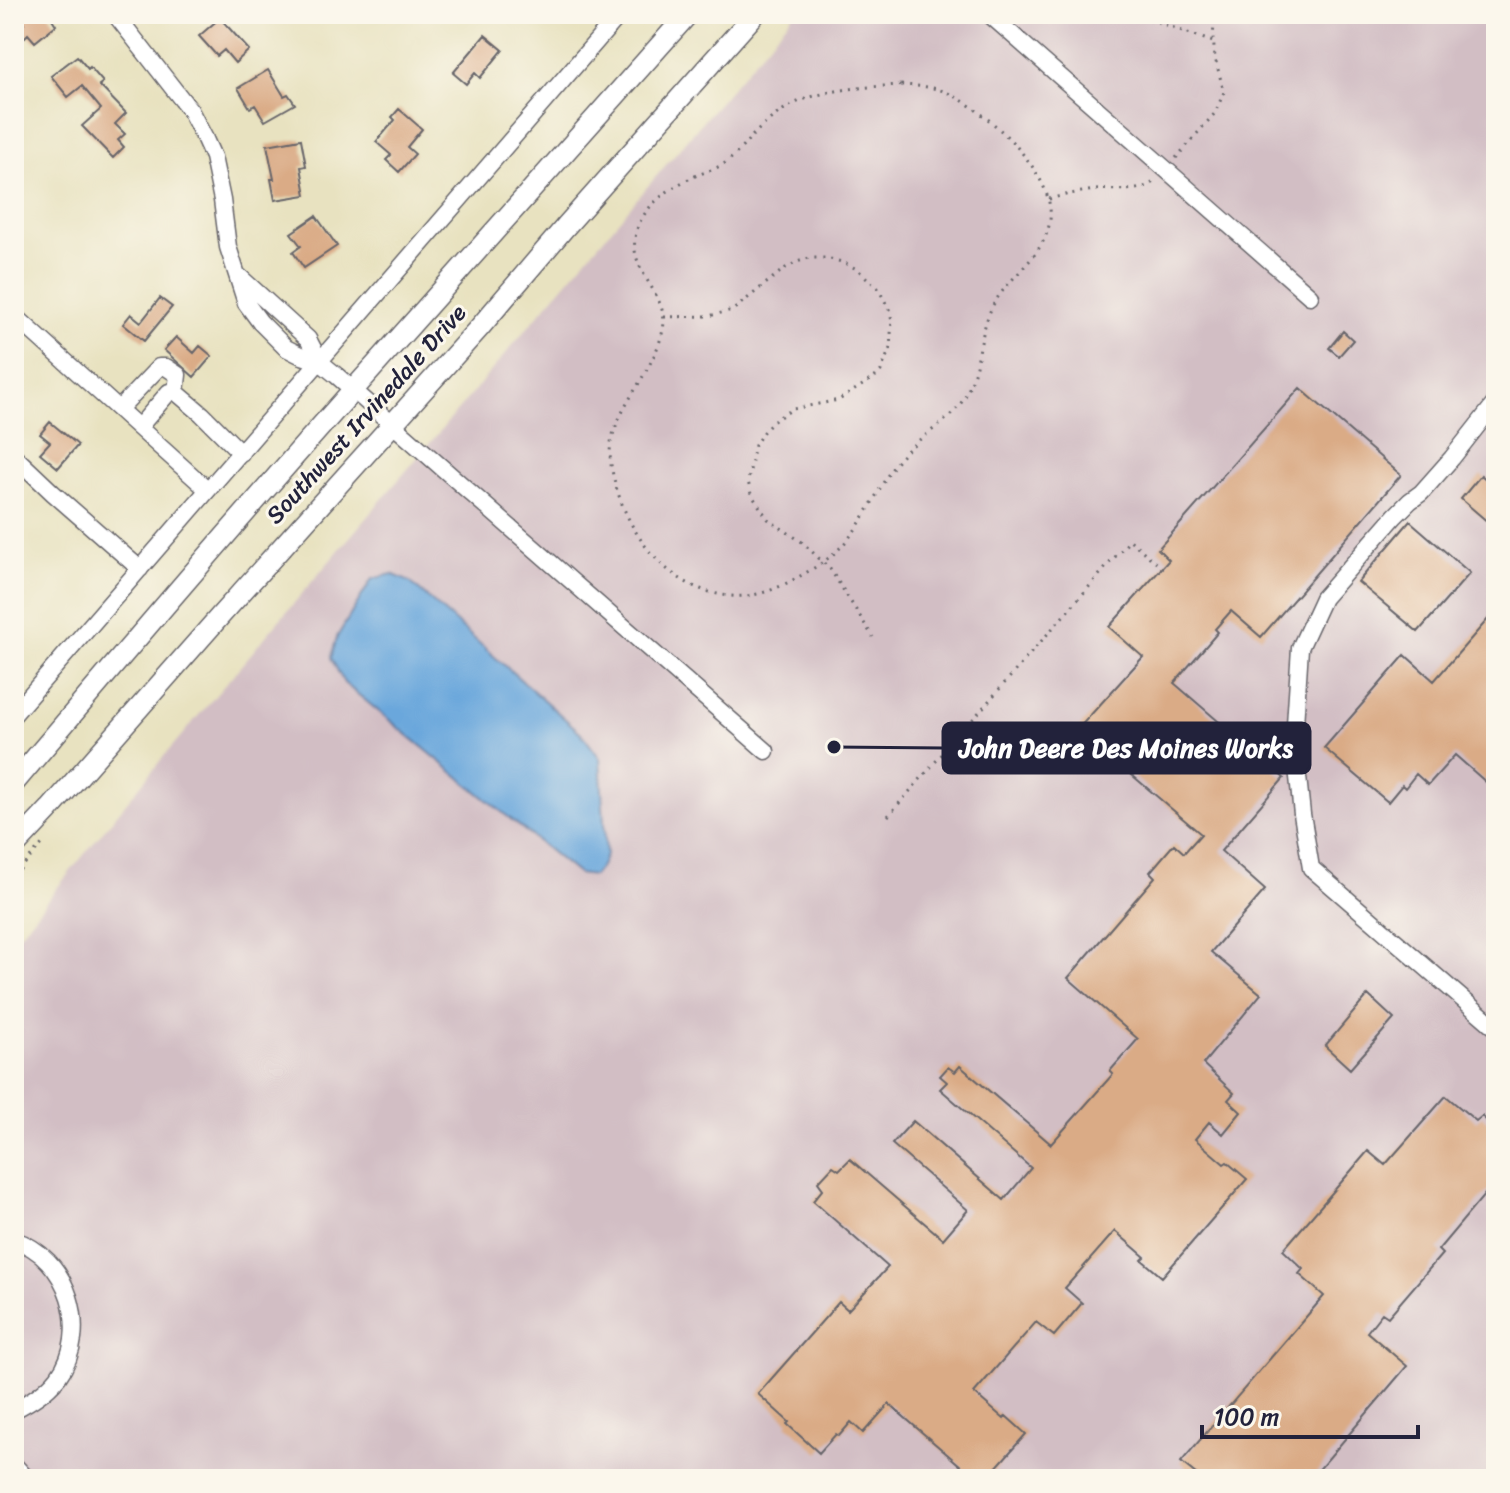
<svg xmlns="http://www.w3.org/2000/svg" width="1510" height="1493" font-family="Sriracha,sans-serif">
	<rect width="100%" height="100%" fill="#fbf7ec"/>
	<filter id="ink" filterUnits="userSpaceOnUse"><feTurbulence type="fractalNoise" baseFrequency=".0125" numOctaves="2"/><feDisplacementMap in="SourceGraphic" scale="16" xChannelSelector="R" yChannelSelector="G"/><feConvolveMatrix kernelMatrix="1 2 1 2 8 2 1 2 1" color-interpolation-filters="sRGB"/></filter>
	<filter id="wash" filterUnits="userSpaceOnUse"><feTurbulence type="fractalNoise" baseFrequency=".006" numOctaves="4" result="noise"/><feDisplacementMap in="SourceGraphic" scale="32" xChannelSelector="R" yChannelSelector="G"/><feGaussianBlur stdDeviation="1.8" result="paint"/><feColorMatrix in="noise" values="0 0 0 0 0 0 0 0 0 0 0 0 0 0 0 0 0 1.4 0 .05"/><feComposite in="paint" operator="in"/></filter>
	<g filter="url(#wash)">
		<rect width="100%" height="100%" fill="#e8e2c0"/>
		<path fill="#d2bec4" d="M794,14H1496V1479H14V941L165,755Z"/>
		<path fill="#6ba7dc" stroke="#46648c" stroke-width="2" d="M392,574L410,582L581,733L600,758L606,855L601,866L593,876L578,874L344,683L331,658L337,637L372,579Z"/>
		<g id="blocks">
			<path fill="#daab86" d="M17,14H49L56,25L35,42L28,34L23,39L16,30L24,23Z
				M220,18L249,50L235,63L224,50L217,56L199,36Z
				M485,35L503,50L480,78L475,73L466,84L453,73Z
				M77,56L88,69L90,67L103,82L99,85L126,113L115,124L125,134L118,140L124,147L113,158L82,126L101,109L82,86L68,97L51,76Z
				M268,70L284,96L288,94L295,104L265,121L255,105L250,108L238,88Z
				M399,109L422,129L407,147L415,154L399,172L386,160L391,155L376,142L395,120L392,117Z
				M301,139L306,166L301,167L306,195L275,200L271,179H274L267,145Z
				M316,216L337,246L304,268L293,252L301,246L291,233Z
				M160,298L172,307L144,341L123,324L131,314L141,322Z
				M1343,331L1353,340L1339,356L1329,348Z
				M176,337L194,353L200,346L212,356L194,377L164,350Z
				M1300,388L1401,475L1261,637L1231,611L1215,629L1218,632L1174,683L1284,778L1221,851L1265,890L1211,952L1261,994L1203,1064L1234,1093L1228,1100L1241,1112L1223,1134L1209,1122L1195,1139L1224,1164L1227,1162L1247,1179L1162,1277L1142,1260L1145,1257L1115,1231L1065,1288L1082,1303L1054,1336L1036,1322L974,1393L1004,1419L1006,1416L1026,1434L986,1479H971L960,1470L962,1467L889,1404L863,1433L851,1422L839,1436L836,1434L819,1453L787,1424L789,1422L758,1394L839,1302L848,1310L888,1267L813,1201L823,1189L818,1182L833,1166L839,1170L850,1159L943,1239L968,1210L892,1144L913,1121L1004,1200L1031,1168L940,1089L947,1082L940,1076L948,1067L955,1072L960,1066L1051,1144L1113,1074L1110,1071L1138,1039L1068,978L1155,877L1150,872L1174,844L1184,853L1201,834L1078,729L1143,657L1109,627L1169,560L1158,549Z
				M50,422L78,445L58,468L40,453L50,442L40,434Z
				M1481,475L1496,488V529L1461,499Z
				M1410,521L1470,573L1418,632L1358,582Z
				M1496,610V791L1455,755L1428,785L1416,774L1405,788L1402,785L1388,802L1324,748L1405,655L1434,681Z
				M1368,995L1394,1019L1350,1069L1325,1046Z
				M1446,1096L1476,1121L1482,1116L1492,1126L1488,1131L1496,1138V1181L1438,1250L1442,1254L1388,1317L1382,1313L1367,1332L1407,1366L1311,1479H1202L1181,1462L1324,1296L1299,1274L1303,1269L1283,1250L1368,1151L1385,1165Z"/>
		</g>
	</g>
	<g filter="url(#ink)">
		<use href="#blocks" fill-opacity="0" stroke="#67656a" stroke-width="2"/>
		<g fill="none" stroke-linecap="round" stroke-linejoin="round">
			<g stroke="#67656a" stroke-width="19">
				<path id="minor" d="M115,14L190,110L204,137L213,157L222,200L228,247L246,303L260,322L286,348L302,356L320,362L336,375L766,751
					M989,14L1310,296
					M240,277L308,339L320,362
					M14,315L208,490
					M1496,402L1452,458L1421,493L1410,501L1395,516L1323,598L1300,648L1294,740L1302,814L1311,868L1496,1028
					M119,409L159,367H166L178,375L176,392
					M139,427L169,392H176L202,414L241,453
					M14,456L53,493L140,569
					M14,714L620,14
					M14,1240C68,1256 92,1331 58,1377C46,1392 31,1401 14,1410
					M14,1465L27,1479"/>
			</g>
			<g stroke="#67656a" stroke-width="23">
				<path id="major" d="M14,783C126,651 238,519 354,389C465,264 577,140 688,14
					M14,847L50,809L221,615L480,327L566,226L755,14"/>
			</g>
			<path stroke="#67656a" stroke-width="3" stroke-dasharray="2 6" stroke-linecap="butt" d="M1135,14L1213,42
				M901,85C917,86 931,86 946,92C985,109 1056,173 1050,220C1045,257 1008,276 992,307C978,336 980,372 963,400C948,424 920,435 902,456C887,472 878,494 866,513C844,550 827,562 789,582C771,591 752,598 731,596C670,591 630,538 615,483C611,468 608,453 612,438C623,399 654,370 663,330C670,296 630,273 635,238C639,208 670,187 695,176C707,171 720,168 729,160C737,154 744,145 750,138C766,122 783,107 805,99C836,88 869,87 901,85Z
				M1176,158L1215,113L1224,92L1215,58L1213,37L1215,14
				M1049,199C1064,195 1079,192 1095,190C1116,188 1141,195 1157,179
				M664,317L709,316L733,310L784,269L797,262L809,258H826L842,262L857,269L878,288L889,309L892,320L890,348L881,371L875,377L839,400L793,409L776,419L763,432L755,445L748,481L751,494L768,519L802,542L830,569L873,637
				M888,816L1130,540L1162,568
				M14,876L43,843"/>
			<use href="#minor" stroke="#fff" stroke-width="16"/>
			<use href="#major" stroke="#fff" stroke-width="20"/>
		</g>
	</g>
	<g text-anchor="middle" stroke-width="6" stroke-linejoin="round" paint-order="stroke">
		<g font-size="24" fill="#22223b" stroke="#fbf7ec">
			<text transform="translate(366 414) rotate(-48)" y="8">Southwest Irvinedale Drive</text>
		</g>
	</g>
	<path fill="none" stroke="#22223b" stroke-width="3" d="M834 747L943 748"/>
	<circle fill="#22223b" stroke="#fbf7ec" stroke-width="3" cx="834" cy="747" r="8"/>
	<rect fill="#22223b" stroke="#22223b" stroke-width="3" x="943" y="723" width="367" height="50" rx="8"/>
	<g font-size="26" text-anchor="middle" font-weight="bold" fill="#fff">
		<text x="1126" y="757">John Deere Des Moines Works</text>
	</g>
	<rect width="1510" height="1493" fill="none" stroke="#fbf7ec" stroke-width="48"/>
	<path d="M1202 1425v12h216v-12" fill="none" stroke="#22223b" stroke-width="4"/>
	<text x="1214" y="1425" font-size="24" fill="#22223b" stroke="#fbf7ec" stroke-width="6" paint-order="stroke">100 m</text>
</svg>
